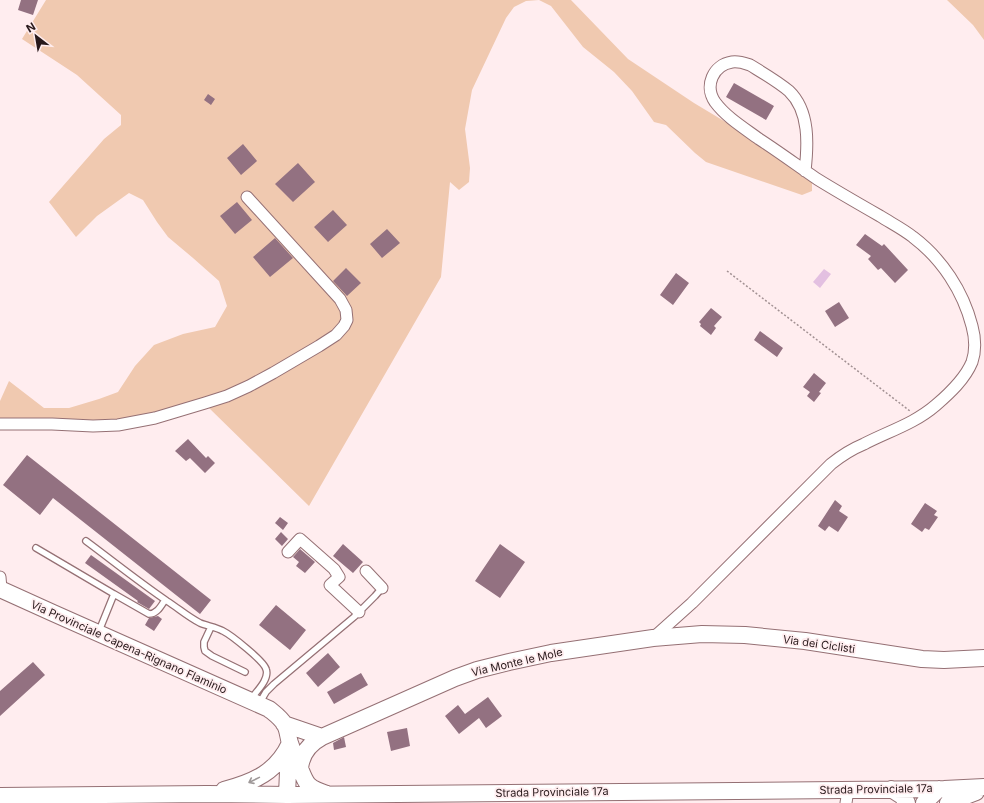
<svg xmlns="http://www.w3.org/2000/svg" width="984" height="803" font-family="Inter,sans-serif">
	<rect width="100%" height="100%" fill="#ffedef"/>
	<path fill="#f0c9b0" d="M46,0H571L628,59L694,103L729,124L812,182V191L802,195L706,162L695,153L666,125L654,122L632,91L614,72L583,47L551,6L539,0L526,1L514,7L506,18L472,90L465,129L470,168L469,182L459,190L450,182L441,277L309,506L208,407L109,424L0,421V401L9,381L44,408H69L99,399L118,392L135,366L154,345L183,334L215,327L227,306L219,281L193,258L168,237L157,222L143,200L129,193L97,216L76,237L49,202L104,139L121,125V115L77,75L22,39Z
		M947,0H984V40L973,25Z"/>
	<path fill="#e3c0e1" d="M824,269L831,274L820,288L813,282Z"/>
	<path fill="#937181" d="M21,0H38L33,15L18,10Z
		M734,83L774,106L766,120L726,97Z
		M208,94L215,99L211,105L204,100Z
		M243,144L257,161L241,175L227,158Z
		M298,163L315,182L293,202L275,184Z
		M237,202L252,220L235,234L220,216Z
		M333,210L347,225L328,242L314,227Z
		M387,229L400,243L382,258L370,244Z
		M865,234L882,246L884,244L908,270L895,283L881,268L878,270L868,259L871,256L856,245Z
		M275,238L293,258L270,277L253,257Z
		M346,268L361,283L347,296L333,281Z
		M676,273L689,283L673,305L660,295Z
		M839,302L849,318L835,327L825,311Z
		M711,308L722,317L714,326L716,328L711,335L700,326L701,324L699,322Z
		M760,331L783,348L777,357L754,340Z
		M814,373L826,383L819,392L821,393L814,402L807,396L810,392L803,387Z
		M188,439L206,458L208,456L215,463L205,473L190,458L186,461L175,451Z
		M27,455L211,600L200,614L53,498L40,515L3,485Z
		M835,500L842,506L839,511L848,517L838,532L829,526L825,531L818,526Z
		M925,503L937,511L934,515L938,517L929,530L925,528L922,532L911,524Z
		M280,517L288,523L283,530L275,523Z
		M281,532L288,539L282,546L275,539Z
		M343,544L363,562L353,573L333,556Z
		M500,544L525,562L500,598L475,581Z
		M300,549L315,562L305,573L296,566L299,562L293,557Z
		M91,555L155,601L149,609L137,602L138,601L85,563Z
		M276,605L306,630L290,650L259,625Z
		M158,616L162,619L154,631L145,625L149,618Z
		M328,653L340,667L318,687L306,673Z
		M33,662L45,675L0,716V691Z
		M361,673L368,685L334,704L327,692Z
		M488,697L502,716L486,728L479,718L459,734L445,716L458,705L465,714Z
		M407,728L410,746L391,751L387,732Z
		M344,737L346,747L334,750L333,743Z"/>
	<g fill="none" stroke-linecap="round" stroke-linejoin="round">
		<g stroke="#957074" stroke-width="8">
			<path id="lane" d="M86,541C113,561 139,582 167,601C178,608 188,617 200,623C207,626 216,627 223,631C231,635 264,661 266,669C270,679 256,692 250,700
				M36,548L114,594L99,631
				M114,594L149,614C157,614 161,606 165,600
				M211,627L204,642V647L205,651L212,656L245,672
				M259,704L266,692L274,684L354,617L375,596L382,588"/>
		</g>
		<g stroke="#957074" stroke-width="13">
			<path id="street" d="M0,424H52L93,426L118,425L155,418L205,403L227,396L249,386L273,373L319,346L336,335L344,326L347,320L346,310L340,299L247,197
				M288,552L300,539L334,569L339,577L330,585L359,612
				M366,571L382,588
				M0,577L1,589
				M653,638L692,603L831,464C841,456 852,449 864,444C889,431 914,424 936,405C950,393 965,379 972,362C976,350 975,337 972,326C963,291 942,259 913,237C903,229 891,223 880,216C859,204 838,192 817,179C798,166 779,152 759,139C744,128 726,117 715,102C704,86 713,65 732,62C739,61 744,63 750,65C763,73 777,81 789,91C810,111 808,145 805,171
				M846,803L848,790"/>
		</g>
		<g stroke="#957074" stroke-width="18">
			<path id="secondary" d="M0,589L53,613L269,709C275,714 281,718 285,725C288,730 288,737 290,743C292,750 295,757 298,763C306,783 305,787 327,794
				M284,724L322,737
				M300,769C301,754 309,744 322,737L455,678L477,670L509,662L551,653L653,638L702,634L745,635L805,641L922,659L944,660L984,658
				M891,789L902,796L907,803
				M224,790C254,782 277,772 290,743
				M287,795L289,748
				M0,796L207,794L287,795L944,789L984,787
				M924,803L939,789
				M948,803L976,792"/>
		</g>
		<path stroke="#a29193" stroke-width="1.5" stroke-dasharray="2 2" stroke-linecap="butt" d="M727,271L910,411"/>
		<use href="#lane" stroke="#fff" stroke-width="5.5"/>
		<use href="#street" stroke="#fff" stroke-width="11"/>
		<use href="#secondary" stroke="#fff" stroke-width="16"/>
	</g>
	<defs><path id="oneway-shaft" d="M-6 0H5M1.5-3L5.5 0L1.5 3" fill="none" stroke-width="1.6" stroke-linecap="round" stroke-linejoin="round"/></defs>
	<use stroke="#9e9898" href="#oneway-shaft" transform="translate(254 780) rotate(154)"/>
	<g text-anchor="middle" stroke-width="3.5" stroke-linejoin="round" paint-order="stroke">
		<g font-size="11" fill="#28191b" stroke="#ffedef">
			<text transform="translate(819 644) rotate(8)" y="4">Via dei Ciclisti</text>
			<text transform="translate(129 647) rotate(24)" y="4">Via Provinciale Capena-Rignano Flaminio</text>
			<text transform="translate(517 662) rotate(-13)" y="4">Via Monte le Mole</text>
			<text transform="translate(876 789) rotate(-1)" y="4">Strada Provinciale 17a</text>
			<text transform="translate(552 792) rotate(-1)" y="4">Strada Provinciale 17a</text>
		</g>
	</g>
	<g transform="translate(36 36) rotate(329)" stroke="#ffedef" stroke-width="3" paint-order="stroke">
	<path d="M0-3L7 15L0 10L-7 15Z" fill="#28191b"/>
	<text y="-6" font-size="11" font-weight="bold" text-anchor="middle" fill="#28191b">N</text>
	</g>
</svg>
